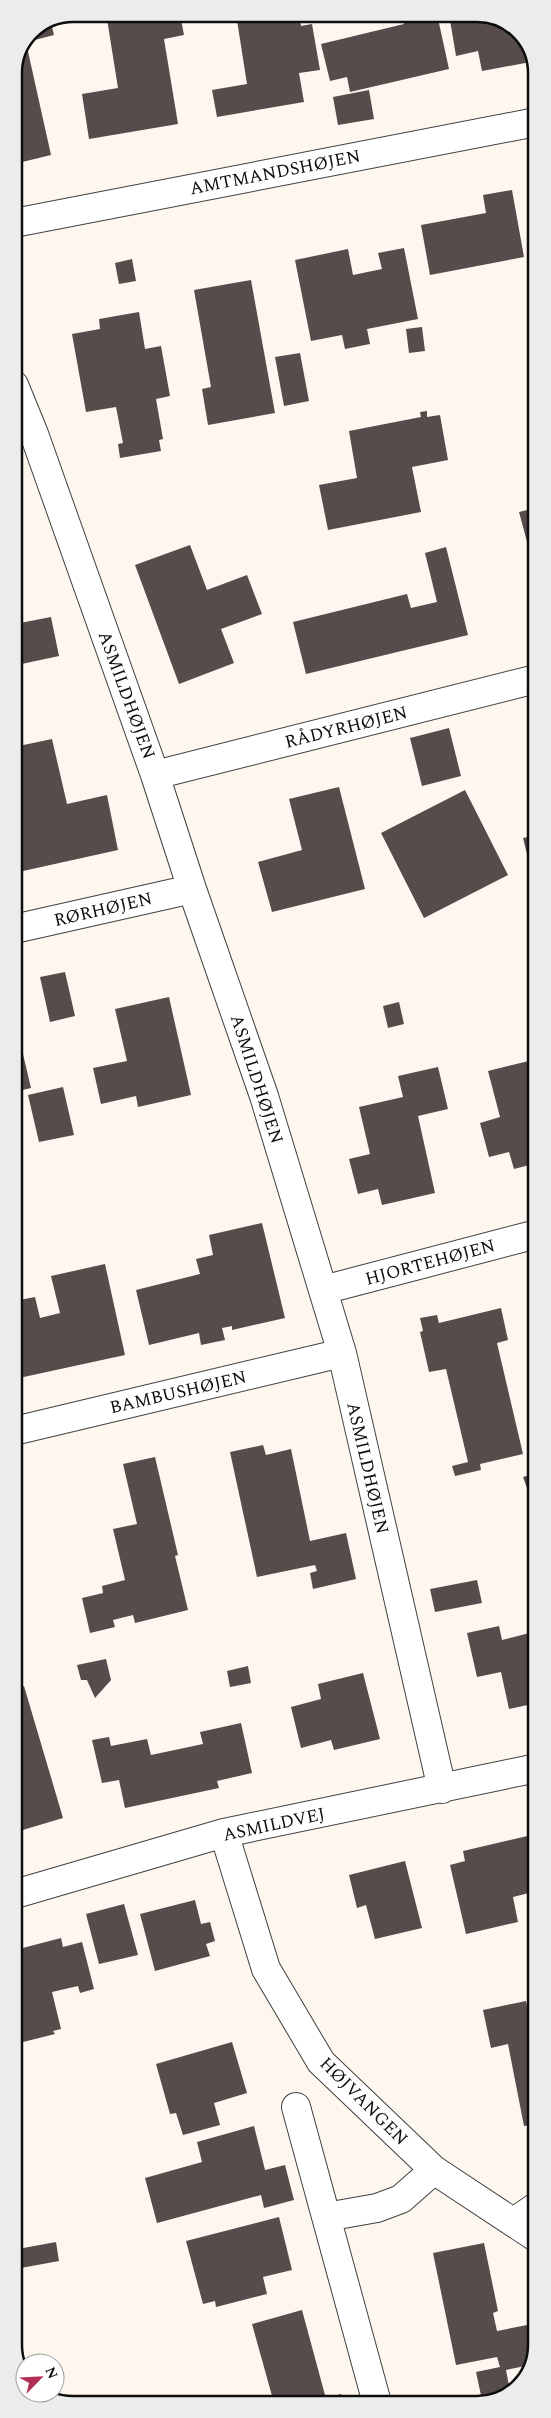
<svg xmlns="http://www.w3.org/2000/svg" width="551" height="2418" font-family="Spectral,serif">
	<rect width="100%" height="100%" fill="#fef7ef"/>
	<path fill="#554c4b" d="M137,14H180L184,35L164,39L178,124L89,139L82,94L118,88L107,19Z
		M236,14H299L301,26L312,24L320,70L299,73L304,102L217,117L212,90L247,84Z
		M402,14H437L449,69L350,92L347,77L330,81L321,44L404,24Z
		M449,14H477L478,18L489,16L517,29L536,61L482,71L478,51L456,56Z
		M51,23L54,35L27,42L31,31Z
		M27,47L51,155L14,164V73L24,48Z
		M369,90L374,119L338,125L333,97Z
		M512,190L524,257L430,275L421,225L486,213L483,195Z
		M404,248L418,319L367,329L370,344L345,349L342,335L311,341L295,260L348,249L353,275L382,269L378,253Z
		M132,259L136,281L119,284L115,263Z
		M251,280L275,413L208,425L202,389L211,387L194,290Z
		M139,312L145,349L161,346L170,396L156,399L163,439L159,440L161,451L120,458L118,444L123,443L116,407L86,412L72,334L100,329L99,319Z
		M422,327L425,351L409,353L406,329Z
		M300,353L309,401L284,406L275,357Z
		M427,411V417L440,415L448,460L412,467L421,512L328,530L319,485L357,478L349,431L421,417L420,412Z
		M536,508V575L519,512Z
		M190,545L207,590L247,575L262,614L221,629L234,663L179,684L135,565Z
		M446,547L468,635L306,674L293,622L407,594L411,608L437,602L425,553Z
		M14,597L20,623L51,617L59,656L17,665L14,649Z
		M449,728L461,776L422,786L410,738Z
		M52,739L67,804L107,795L118,850L14,873V747Z
		M339,787L365,889L272,912L258,862L302,850L289,799Z
		M465,790L508,875L424,918L381,833Z
		M537,835V890H536L523,838Z
		M65,972L75,1016L50,1022L40,977Z
		M169,997L191,1095L138,1107L136,1096L101,1104L93,1068L127,1061L115,1009Z
		M399,1002L404,1024L388,1028L383,1006Z
		M14,1016L31,1088L14,1092Z
		M537,1032V1163L514,1169L509,1152L489,1157L480,1123L500,1117L488,1071L533,1060L527,1034Z
		M438,1067L448,1109L418,1116L435,1193L382,1205L378,1189L358,1194L349,1159L370,1154L359,1107L403,1097L398,1076Z
		M63,1087L74,1135L39,1142L28,1095Z
		M262,1223L285,1318L232,1330V1326L222,1328L225,1340L201,1345L199,1333L149,1345L136,1290L200,1274L196,1259L213,1255L209,1235Z
		M105,1264L125,1355L19,1378L18,1373L14,1374V1301L35,1297L40,1318L60,1313L51,1276Z
		M501,1308L508,1340L497,1343L523,1454L480,1464L481,1470L455,1476L452,1466L468,1462L446,1369L429,1372L420,1332L423,1331L420,1318L437,1315L439,1323Z
		M263,1445L266,1455L291,1449L310,1541L346,1533L356,1579L313,1589L310,1573L317,1571L315,1565L257,1577L230,1452Z
		M155,1457L178,1555L175,1556L188,1610L135,1623L133,1615L113,1620L115,1627L90,1633L82,1598L103,1593L102,1586L125,1580L113,1529L137,1524L123,1464Z
		M537,1473V1500L532,1502L523,1477Z
		M477,1580L482,1603L435,1612L430,1589Z
		M499,1626L502,1640L537,1631V1703L509,1709L501,1672L477,1677L467,1633Z
		M106,1659L111,1680L95,1698L87,1680H81L77,1665Z
		M248,1666L251,1683L230,1687L227,1671Z
		M363,1673L380,1739L334,1750L331,1740L301,1748L291,1707L321,1699L318,1684Z
		M24,1686L63,1818L16,1832L15,1688Z
		M241,1723L252,1773L217,1781L219,1788L125,1808L119,1780L102,1783L92,1740L109,1737L111,1746L147,1739L151,1755L203,1744L200,1732Z
		M534,1824H537V1891L513,1897L518,1922L466,1934L450,1865L465,1861L463,1851L536,1834Z
		M405,1861L422,1928L375,1939L366,1905L357,1908L349,1875Z
		M195,1900L201,1924L210,1922L215,1941L206,1944L210,1956L155,1971L140,1914Z
		M124,1904L138,1955L99,1964L86,1914Z
		M61,1938L63,1947L82,1942L94,1989L80,1993L78,1986L52,1992L61,2029L53,2031L55,2034L15,2044V1950Z
		M526,2001L530,2021L537,2019V2124L524,2126L508,2044L491,2048L483,2010Z
		M232,2042L247,2093L214,2103L220,2125L183,2135L176,2113L170,2114L156,2064Z
		M254,2126L265,2170L285,2165L294,2200L264,2208L261,2195L157,2223L145,2178L202,2162L197,2142Z
		M279,2217L292,2270L263,2277L267,2294L216,2307L215,2301L203,2304L186,2241Z
		M56,2242L59,2261L21,2268L18,2249Z
		M484,2243L498,2311L493,2313L497,2331L537,2323V2345L530,2365L506,2370L510,2391L501,2396L482,2400L476,2372L500,2367L497,2357L456,2365L433,2253Z
		M302,2310L325,2395L294,2403H274L252,2324Z
		M341,2394L343,2403H306Z"/>
	<g fill="none" stroke-linecap="round" stroke-linejoin="round">
		<g stroke="#404040" stroke-width="30">
			<path id="street" d="M14,223L536,122
				M14,385L34,434L155,775L192,889L264,1096L342,1353L442,1789
				M155,775L536,679
				M14,929L192,889
				M323,1290L537,1234
				M14,1431L342,1353
				M224,1833L266,1969L321,2062L434,2170L537,2238
				M15,1894L224,1833L537,1768
				M296,2107L377,2403
				M326,2217L377,2208L401,2199L434,2170
				M514,2222L537,2206"/>
		</g>
		<use href="#street" stroke="#fff" stroke-width="28"/>
	</g>
	<g text-anchor="middle" stroke-width="5" stroke-linejoin="round" paint-order="stroke">
		<g font-size="18" fill="#0d0d0d" stroke="#fff">
			<text transform="translate(275 172) rotate(-11)" y="6">AMTMANDSHØJEN</text>
			<text transform="translate(127 695) rotate(70)" y="6">ASMILDHØJEN</text>
			<text transform="translate(346 727) rotate(-14)" y="6">RÅDYRHØJEN</text>
			<text transform="translate(103 909) rotate(-13)" y="6">RØRHØJEN</text>
			<text transform="translate(257 1079) rotate(72)" y="6">ASMILDHØJEN</text>
			<text transform="translate(430 1262) rotate(-15)" y="6">HJORTEHØJEN</text>
			<text transform="translate(178 1392) rotate(-13)" y="6">BAMBUSHØJEN</text>
			<text transform="translate(368 1468) rotate(77)" y="6">ASMILDHØJEN</text>
			<text transform="translate(274 1824) rotate(-12)" y="6">ASMILDVEJ</text>
			<text transform="translate(364 2101) rotate(45)" y="6">HØJVANGEN</text>
		</g>
	</g>
	<path d="M0 0H551V2418H0ZM73 22H477A51 51 0 0 1 528 73V2345A51 51 0 0 1 477 2396H73A51 51 0 0 1 22 2345V73A51 51 0 0 1 73 22Z" fill="#ececec" fill-rule="evenodd"/>
	<path fill="none" stroke="#0d0d0d" stroke-width="2.5" d="M73 22H477A51 51 0 0 1 528 73V2345A51 51 0 0 1 477 2396H73A51 51 0 0 1 22 2345V73A51 51 0 0 1 73 22Z"/>
	<g transform="translate(40 2378) rotate(66)"><circle r="24" fill="#ffffff" stroke="#9e9e9e"/>
	<path d="M0-4L9 19L0 12L-9 19Z" fill="#b13156"/>
	<text y="-8" font-size="14" font-weight="bold" text-anchor="middle" fill="#0d0d0d">N</text>
	</g>
</svg>
